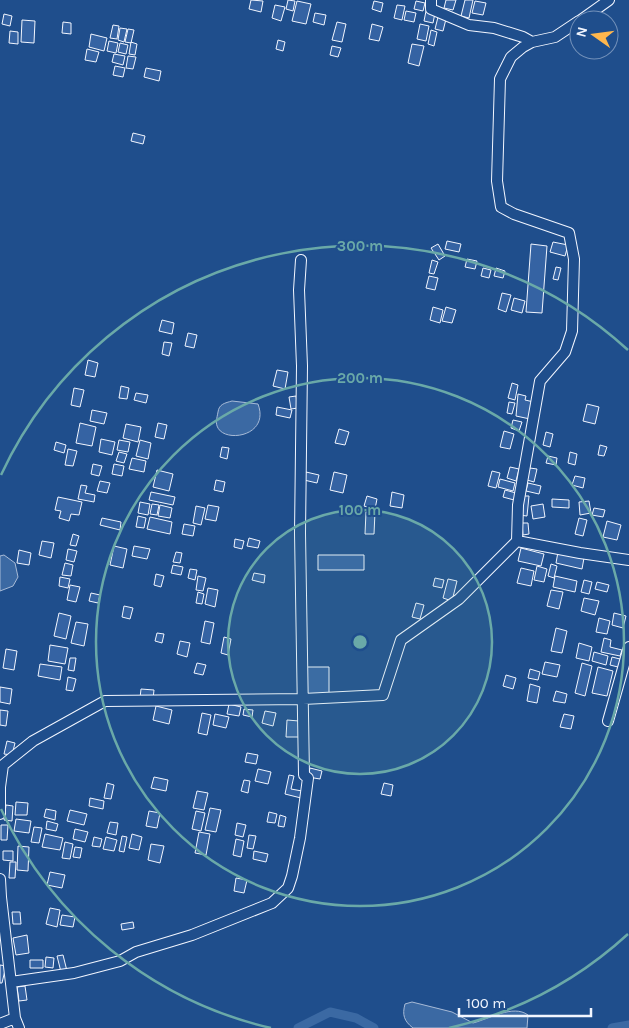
<svg xmlns="http://www.w3.org/2000/svg" width="629" height="1028" font-family="Karla,sans-serif">
	<rect width="100%" height="100%" fill="#1f4e8c"/>
	<path fill="#3b69a3" stroke="#a8bbd7" d="M232,401L258,404C270,436 226,443 218,428C215,423 217,418 218,412C219,404 225,403 232,401Z
		M4,555L15,563L18,577L13,586L0,591V556Z
		M412,1002L452,1012L473,1023C489,1019 513,1004 528,1015L527,1028H413C404,1021 402,1015 405,1004Z"/>
	<g fill="none" stroke-linecap="round" stroke-linejoin="round">
		<path stroke="#3b69a3" stroke-width="9" d="M298,1028L330,1012L356,1018L374,1028
			M612,1028L629,1025"/>
	</g>
	<path fill="#3563a3" stroke="#f2f6ff" d="M251,0L263,1L261,12L249,9Z
		M288,0L295,1L293,11L286,9Z
		M446,0H456L453,10L444,8Z
		M465,0H473L469,18L461,16Z
		M297,1L311,4L306,24L292,21Z
		M374,1L383,3L381,12L372,9Z
		M416,1L425,3L423,11L414,9Z
		M475,1L486,3L483,15L472,13Z
		M275,5L285,7L281,21L272,18Z
		M397,5L405,6L402,20L394,18Z
		M406,11L416,13L414,22L404,20Z
		M426,11L435,13L433,23L424,21Z
		M315,13L326,15L324,25L313,22Z
		M4,14L12,16L10,26L2,24Z
		M438,17L446,19L443,31L435,29Z
		M22,20L35,21L34,43L21,42Z
		M63,22L71,23V34L62,33Z
		M337,22L346,24L342,42L332,40Z
		M372,24L383,27L379,41L369,39Z
		M420,24L429,26L426,41L417,39Z
		M113,25L119,26L117,39L110,38Z
		M120,28L127,29L124,42L118,40Z
		M128,29L134,30L131,43L125,42Z
		M431,30L437,32L434,46L428,44Z
		M10,31L18,32V44L9,43Z
		M91,34L107,38L104,51L89,47Z
		M278,40L285,42L283,51L276,49Z
		M109,41L118,43L116,53L107,51Z
		M131,42L137,44L135,55L129,54Z
		M120,43L128,45L126,54L118,52Z
		M412,44L424,46L419,66L408,63Z
		M332,46L341,48L338,57L330,55Z
		M87,49L99,52L96,62L85,60Z
		M114,54L125,56L123,65L112,62Z
		M128,56L136,57L133,69L126,68Z
		M115,66L125,68L123,77L113,75Z
		M146,68L161,71L159,81L144,77Z
		M133,133L145,136L143,144L131,141Z
		M447,241L461,244L459,252L445,249Z
		M553,242L568,245L565,256L550,252Z
		M438,244L445,256L439,260L431,248Z
		M531,244L547,246L542,313L526,312Z
		M467,259L477,261L475,269L465,267Z
		M432,260L438,262L434,274L429,273Z
		M556,267L561,268L558,280L553,279Z
		M483,268L491,270L489,278L481,276Z
		M496,268L505,271L503,278L494,276Z
		M429,276L438,278L435,290L426,288Z
		M502,293L511,295L506,312L498,309Z
		M514,298L525,301L522,313L511,310Z
		M433,307L443,310L440,323L430,320Z
		M446,307L456,310L452,323L442,321Z
		M162,320L174,323L172,334L159,331Z
		M188,333L197,335L194,348L185,346Z
		M164,342L172,343L169,356L162,354Z
		M88,360L98,363L95,377L85,375Z
		M277,370L288,372L285,389L273,386Z
		M512,383L518,385L515,400L508,398Z
		M121,386L129,388L127,399L119,398Z
		M74,388L84,390L80,407L71,405Z
		M136,393L148,395L146,403L134,400Z
		M518,394L526,396L525,400L534,402L530,419L516,416Z
		M296,396L298,408L291,409L289,397Z
		M509,402L515,403L512,414L507,413Z
		M587,404L599,407L595,424L583,421Z
		M277,407L292,410L290,418L276,415Z
		M92,410L107,413L104,424L90,421Z
		M513,420L522,422L519,431L511,428Z
		M80,423L96,427L92,446L76,443Z
		M158,423L167,425L164,439L155,437Z
		M126,424L141,427L138,442L123,438Z
		M339,429L349,432L345,445L335,443Z
		M504,431L514,434L510,449L500,447Z
		M546,432L553,434L550,447L543,445Z
		M101,439L115,442L112,455L99,452Z
		M119,440L130,442L128,452L117,450Z
		M140,440L151,443L148,459L136,456Z
		M56,442L66,445L64,453L54,450Z
		M600,445L607,447L604,456L598,455Z
		M222,447L229,448L227,459L220,457Z
		M68,449L77,451L73,466L65,465Z
		M119,452L127,454L124,463L116,461Z
		M570,452L577,454L575,465L568,463Z
		M548,456L557,458L556,465L546,463Z
		M132,458L146,461L144,472L129,469Z
		M93,464L102,466L99,476L91,474Z
		M114,464L124,466L122,476L112,474Z
		M510,467L519,469L516,481L507,478Z
		M530,468L537,469L534,482L527,480Z
		M157,470L173,474L169,491L153,487Z
		M492,471L500,473L496,488L488,486Z
		M306,472L319,475L317,483L304,480Z
		M334,472L347,475L343,493L330,490Z
		M575,476L585,478L583,488L572,485Z
		M500,479L515,483L513,491L498,487Z
		M216,480L225,482L223,492L214,490Z
		M100,481L110,483L107,493L97,491Z
		M528,483L541,486L539,494L526,491Z
		M81,485L87,486L85,493L95,495L94,502L78,499Z
		M505,490L516,493L514,500L503,497Z
		M151,492L175,497L173,505L149,500Z
		M392,492L404,495L402,508L390,506Z
		M367,496L377,499L375,509L364,506Z
		M522,496H529L527,516L519,515Z
		M58,497L82,502L79,515L71,514L69,521L59,518L61,511L55,510Z
		M552,499L569,500V508L552,507Z
		M589,501L591,513L580,515L579,502Z
		M140,502L150,504L148,515L138,513Z
		M152,504L159,505L157,515L150,514Z
		M543,504L545,517L533,519L531,506Z
		M160,505L172,508L170,518L158,516Z
		M208,505L219,507L216,521L205,519Z
		M196,506L205,508L201,525L193,523Z
		M594,508L605,510L603,517L592,515Z
		M366,512H375L374,534H365Z
		M138,516L146,518L144,528L136,527Z
		M150,517L172,522L170,534L147,529Z
		M102,518L121,522L120,530L100,525Z
		M579,518L587,520L583,536L575,534Z
		M607,521L621,525L617,540L603,537Z
		M522,523H528L529,534L523,535Z
		M184,524L195,526L193,536L182,534Z
		M73,534L79,536L76,546L70,545Z
		M249,538L260,541L258,548L247,546Z
		M235,539L244,541L242,549L234,547Z
		M42,541L54,543L51,558L39,555Z
		M114,546L127,549L123,568L110,565Z
		M134,546L150,549L147,559L132,556Z
		M521,548L544,554L541,566L518,561Z
		M68,549L77,551L74,562L66,560Z
		M19,550L31,553L29,565L17,563Z
		M176,552L182,553L180,563L173,562Z
		M558,552L584,558L582,569L556,563Z
		M318,555H364V570H318Z
		M65,563L73,565L71,576L62,575Z
		M551,564L557,566L554,578L548,576Z
		M173,565L183,567L181,575L171,573Z
		M537,566L547,569L544,582L534,580Z
		M521,568L534,571L531,586L517,583Z
		M190,569L197,570L195,580L188,578Z
		M254,573L265,575L264,583L252,580Z
		M156,574L164,576L161,587L154,585Z
		M198,576L206,578L203,591L196,590Z
		M555,576L577,581L575,592L553,587Z
		M60,577L70,579L68,588L59,586Z
		M435,578L444,580L442,588L433,586Z
		M448,579L457,581L452,601L443,598Z
		M584,580L592,582L589,594L581,592Z
		M597,582L609,585L607,592L595,589Z
		M70,585L80,587L76,602L67,600Z
		M208,588L218,590L215,607L205,604Z
		M551,590L563,592L559,609L547,606Z
		M198,592L204,594L202,604L196,603Z
		M91,593L100,595L98,603L89,601Z
		M584,598L599,601L595,615L581,611Z
		M416,603L424,605L420,619L412,617Z
		M124,606L133,608L130,619L122,617Z
		M59,613L71,616L66,639L54,636Z
		M614,613L626,616L623,628L612,625Z
		M599,618L610,621L607,634L596,632Z
		M205,621L214,623L210,644L201,642Z
		M76,622L88,624L84,646L71,643Z
		M556,628L567,631L562,653L551,651Z
		M157,633L164,634L162,643L155,641Z
		M224,637L231,639L228,655L221,653Z
		M604,638L611,640L610,647L622,650L620,656L601,652Z
		M180,641L190,643L187,657L177,654Z
		M579,643L592,647L589,661L576,658Z
		M50,645L68,648L65,664L48,661Z
		M6,649L17,651L14,670L3,668Z
		M594,652L608,656L606,665L592,661Z
		M612,657L624,660L622,668L610,665Z
		M70,658H76L74,671L68,670Z
		M545,662L560,665L557,677L542,674Z
		M197,663L206,665L203,675L194,673Z
		M582,663L592,666L585,696L575,693Z
		M40,664L62,667L60,680L38,676Z
		M305,667H329V696L304,695Z
		M598,667L613,671L607,696L592,693Z
		M530,669L540,672L538,680L528,678Z
		M506,675L516,678L513,689L503,686Z
		M68,677L76,679L73,691L66,690Z
		M530,684L540,687L537,703L527,701Z
		M0,687L12,689L10,704L0,702Z
		M141,689L154,690L153,699L140,698Z
		M556,691L567,694L565,703L553,701Z
		M229,704L241,707L239,716L227,714Z
		M156,706L172,710L169,724L153,720Z
		M244,709L253,710L252,717L243,715Z
		M0,710L8,711L6,726L0,725Z
		M265,711L276,713L273,726L262,723Z
		M202,713L211,715L207,735L198,733Z
		M215,714L229,717L226,728L213,725Z
		M564,714L574,716L571,729L560,727Z
		M287,720L299,721V737H286Z
		M7,741L15,743L12,755L4,754Z
		M247,753L258,755L256,764L245,762Z
		M310,768L322,771L320,779L308,777Z
		M258,769L271,772L268,784L255,781Z
		M289,775L294,776L291,789L302,791L301,798L285,794Z
		M154,777L168,780L166,791L151,788Z
		M244,780L250,781L248,793L241,791Z
		M107,783L114,785L111,799L104,798Z
		M384,783L393,785L391,796L381,794Z
		M197,791L208,793L204,810L193,808Z
		M90,798L104,801L103,809L89,806Z
		M16,802L28,803L27,815H15Z
		M6,805L13,806L12,821L4,820Z
		M210,808L221,810L216,832L205,830Z
		M46,809L56,811L55,820L44,817Z
		M70,810L87,814L84,825L67,821Z
		M149,811L160,813L157,828L146,826Z
		M196,811L205,813L201,831L192,829Z
		M269,812L277,814L275,823L267,822Z
		M280,815L286,817L284,827L278,826Z
		M16,819L31,821L29,833L14,831Z
		M47,821L58,824L56,831L46,829Z
		M110,822L118,823L116,835L107,833Z
		M237,823L246,825L243,837L235,835Z
		M1,825H8L7,840H1Z
		M34,827L42,828L39,843L31,842Z
		M75,829L88,832L85,842L73,839Z
		M199,832L210,834L206,855L195,853Z
		M45,834L63,838L60,850L42,847Z
		M132,834L142,837L139,850L129,848Z
		M249,835L256,836L253,849L247,848Z
		M122,836L127,837L124,852L119,851Z
		M94,837L102,839L100,847L92,846Z
		M106,837L117,840L114,851L103,849Z
		M236,839L244,841L241,857L233,855Z
		M65,842L73,844L70,859L62,858Z
		M151,844L164,846L160,863L148,860Z
		M18,846L29,847L28,871L17,870Z
		M75,847L82,848L80,858L73,857Z
		M3,851H13V861L3,860Z
		M254,851L268,854L266,862L253,859Z
		M10,862H16L15,878H9Z
		M50,872L65,875L62,888L47,885Z
		M236,878L247,880L244,893L234,891Z
		M50,908L60,910L57,927L46,924Z
		M12,912H20L21,924H13Z
		M62,915L75,917L73,927L60,925Z
		M133,922L134,928L122,930L121,924Z
		M27,935L29,953L16,955L13,938Z
		M63,955L67,971L61,972L57,956Z
		M46,957L54,958L53,968L45,967Z
		M30,960H43V968H30Z
		M0,965L6,966L2,983H0Z
		M25,986L27,1000L19,1001L17,987Z"/>
	<g fill="none" stroke-linecap="round" stroke-linejoin="round">
		<g stroke="#f2f6ff" stroke-width="12">
			<path id="minor" d="M431,0V9L469,25L494,28L523,37L532,42
				M581,20L609,0
				M517,541L580,553L629,560
				M608,721L629,647
				M0,814V787L3,765L33,741L105,701L303,699L383,695L401,640L459,599L517,541L518,505L540,381L565,352L572,331L574,259L569,233L514,214L501,207L497,181L500,79L511,57L523,47L532,42L555,37L579,21
				M0,879L1,897L15,1018L19,1028
				M11,982L74,973L120,961L136,952L192,935L272,903L288,888L292,876L300,838L308,778L304,775L300,533L302,366L299,290L301,260
				M0,1024L15,1018"/>
		</g>
		<use href="#minor" stroke="#1f4e8c" stroke-width="10"/>
	</g>
	<circle cx="360" cy="642" r="132" fill="#6aa9a8" fill-opacity=".12"/>
	<g fill="none" stroke="#6aa9a8" stroke-width="2.5">
		<circle cx="360" cy="642" r="132"/>
		<circle cx="360" cy="642" r="264"/>
		<path d="M628 934A396 396 0 0 1 449 1028M271 1028A396 396 0 0 1 1 809M1 475A396 396 0 0 1 628 350"/>
	</g>
	<circle cx="360" cy="642" r="8" fill="#6aa9a8" stroke="#1f4e8c" stroke-width="2.5"/>
	<g font-size="15" text-anchor="middle" font-weight="bold" fill="#6aa9a8" stroke="#1f4e8c" stroke-width="4" stroke-linejoin="round" paint-order="stroke">
		<text x="360" y="251">300 m</text>
		<text x="360" y="383">200 m</text>
		<text x="360" y="515">100 m</text>
	</g>
	<g transform="translate(594 35) rotate(284)"><circle r="24" fill="#1f4e8c" stroke="#7391ba"/>
	<path d="M0-4L9 19L0 12L-9 19Z" fill="#ffb74d"/>
	<text y="-8" font-size="14" font-weight="bold" text-anchor="middle" fill="#f2f6ff">N</text>
	</g>
	<path d="M459 1008v8h132v-8" fill="none" stroke="#f2f6ff" stroke-width="2.5"/>
	<text x="466" y="1008" font-size="15" fill="#f2f6ff" stroke="#1f4e8c" stroke-width="4" paint-order="stroke">100 m</text>
</svg>
